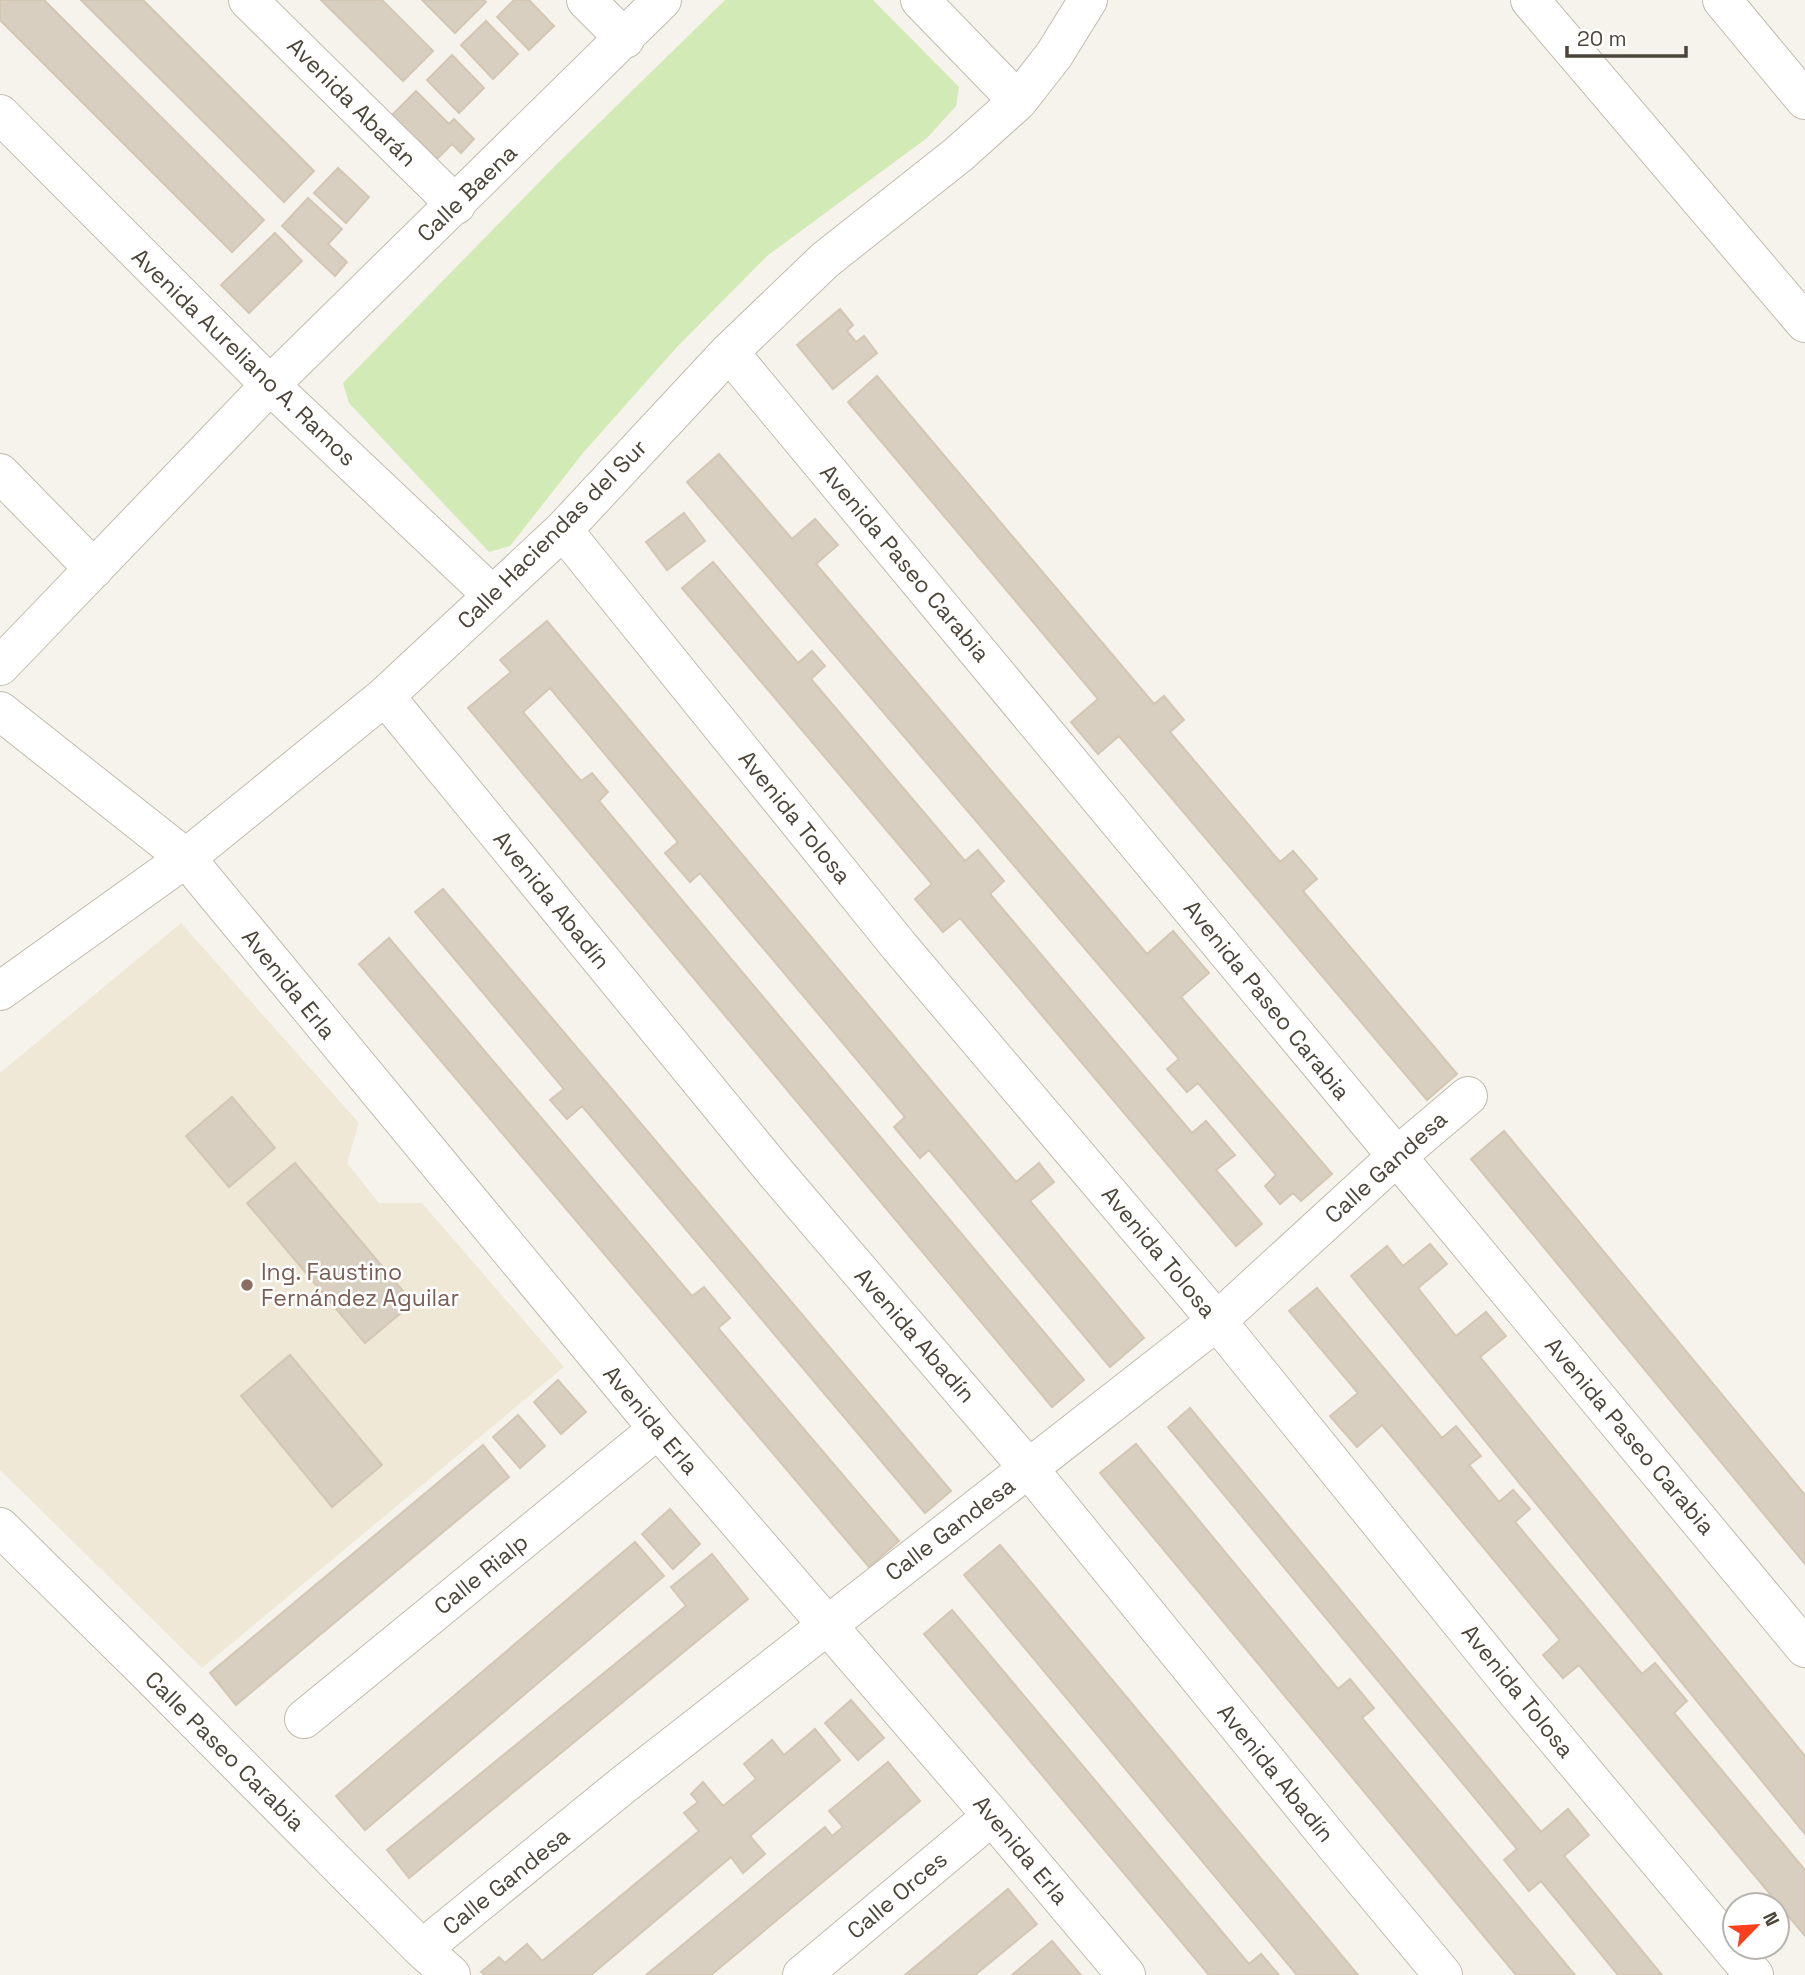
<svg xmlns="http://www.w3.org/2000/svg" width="1805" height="1975" font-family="'Space Grotesk',sans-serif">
	<rect width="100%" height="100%" fill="#f6f3ec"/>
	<path fill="#efe8d6" d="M181,923L359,1123L347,1163L379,1203H422L564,1367L202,1668L0,1470V1073Z"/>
	<path fill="#d2eab5" d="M725,0H873L959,87L956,106L927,138L767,256L676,348L583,453L510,546L489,552L349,403L343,383L555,166Z"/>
	<path fill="#d8cfc1" stroke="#d3c7b4" stroke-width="2" d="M0,0H44L264,220L232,252L0,20Z
		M81,0H143L314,171L284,202Z
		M321,0H382L433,51L403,81Z
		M422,0H484L486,2L455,33Z
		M514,0H529L554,26L529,50L497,17Z
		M486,21L518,54L493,79L461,45Z
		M452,55L484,88L459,113L427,80Z
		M416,91L449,124L454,119L474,139L461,153L452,144L437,159L392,115Z
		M338,168L369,197L346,223L314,193Z
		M308,198L342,229L328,244L347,262L335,276L282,226Z
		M275,233L302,261L249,313L221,285Z
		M840,309L853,325L847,331L856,342L864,336L877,353L833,389L797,345Z
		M877,376L1154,704L1164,696L1184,720L1170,732L1280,862L1293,851L1317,879L1303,891L1457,1074L1427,1100L1119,736L1098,754L1071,722L1098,699L848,402Z
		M719,454L792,539L815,519L838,545L816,564L1147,954L1173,931L1209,973L1181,997L1332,1174L1301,1201L1293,1193L1280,1204L1265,1186L1276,1175L1198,1083L1187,1092L1167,1069L1179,1059L687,482Z
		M684,513L705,541L667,570L646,542Z
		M713,562L798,663L812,651L825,666L811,679L965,861L978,850L1004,881L990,894L1192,1133L1206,1121L1235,1155L1216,1170L1262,1224L1236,1246L960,918L943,932L915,899L932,884L682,588Z
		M547,621L1016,1182L1039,1163L1054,1182L1030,1201L1144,1338L1110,1367L929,1150L920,1158L894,1127L905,1117L700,873L690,882L665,853L678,842L550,688L523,712L581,781L592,773L608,792L599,801L1084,1380L1052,1407L468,708L511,672L500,660Z
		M443,889L951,1491L925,1513L582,1106L567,1119L550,1100L564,1089L415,912Z
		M389,938L692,1296L704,1287L730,1318L718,1328L899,1541L869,1567L359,964Z
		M232,1097L275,1148L229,1187L186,1136Z
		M1504,1131L1805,1495V1564L1471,1159Z
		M295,1163L413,1303L365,1343L247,1203Z
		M1430,1244L1447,1264L1418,1288L1456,1336L1486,1312L1506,1336L1480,1357L1805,1756V1834L1351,1276L1387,1246L1403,1266Z
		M1317,1288L1442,1438L1456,1426L1481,1456L1469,1465L1499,1502L1513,1490L1530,1509L1515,1522L1642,1674L1655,1663L1687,1701L1674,1713L1805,1870V1936L1579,1665L1563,1678L1543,1655L1560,1640L1382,1425L1357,1447L1330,1416L1358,1393L1289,1311Z
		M290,1355L382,1465L332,1507L241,1396Z
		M558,1380L586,1412L561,1434L534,1402Z
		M1190,1408L1541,1832L1568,1809L1589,1835L1564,1856L1662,1975H1618L1541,1881L1529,1891L1504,1860L1517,1849L1168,1427Z
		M518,1415L545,1446L520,1468L493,1437Z
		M1136,1444L1338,1689L1350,1679L1374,1708L1362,1718L1575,1975H1516L1100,1473Z
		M483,1445L509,1477L236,1705L210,1673Z
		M670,1509L700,1544L673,1569L642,1534Z
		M635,1542L664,1576L365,1830L336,1796Z
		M1000,1545L1358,1975H1297L964,1575Z
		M712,1554L748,1599L409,1878L387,1850L686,1606L671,1587Z
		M952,1610L1249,1964L1261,1954L1279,1975H1209L924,1634Z
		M851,1700L884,1738L858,1760L825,1723Z
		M815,1729L840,1760L750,1836L765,1854L743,1873L731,1857L591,1975H485L481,1972L499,1957L505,1963L527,1944L542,1961L699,1831L684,1813L698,1802L691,1794L703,1782L723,1806L756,1779L744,1764L772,1740L784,1755Z
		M888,1762L920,1801L711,1975H646L825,1827L832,1836L843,1827L829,1811Z
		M1008,1889L1037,1924L975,1975H905Z
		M1052,1941L1081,1975H1012Z"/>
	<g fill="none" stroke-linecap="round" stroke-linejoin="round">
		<g stroke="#c2bbae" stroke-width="40">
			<path id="minor" d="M248,0L456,205
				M586,0L625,39
				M920,0L1018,101
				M1530,0L1805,323
				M1722,0L1805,100
				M0,114L270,385L492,595
				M729,352L1805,1648
				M0,473L94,569
				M563,530L899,946L1217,1321L1517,1692L1754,1975
				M0,666L270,385L662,0
				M385,696L775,1172L1029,1469L1339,1850L1443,1975
				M0,711L186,858L658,1429L992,1816L1126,1975
				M0,991L186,858L385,696L563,530L729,352L825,260L959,154L1018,101L1054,55L1088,0
				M0,1527L146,1671L422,1949L451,1975
				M304,1719L658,1429
				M422,1949L623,1785L1217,1321L1396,1157L1468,1096
				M802,1975L992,1816"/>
		</g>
		<use href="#minor" stroke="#fff" stroke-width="38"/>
	</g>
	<circle fill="#8d6e63" stroke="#fff" stroke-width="2.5" cx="247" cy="1285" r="7"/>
	<g text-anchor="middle" stroke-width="5" stroke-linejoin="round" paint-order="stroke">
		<g font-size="23" fill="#4b4439" stroke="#fff">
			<text transform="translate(352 102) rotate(45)" y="8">Avenida Abarán</text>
			<text transform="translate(467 193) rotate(-44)" y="8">Calle Baena</text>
			<text transform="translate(244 357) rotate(44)" y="8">Avenida Aureliano A. Ramos</text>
			<text transform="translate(552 534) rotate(-45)" y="8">Calle Haciendas del Sur</text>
			<text transform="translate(905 563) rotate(50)" y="8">Avenida Paseo Carabia</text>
			<text transform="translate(795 817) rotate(51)" y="8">Avenida Tolosa</text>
			<text transform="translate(552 900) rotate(51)" y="8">Avenida Abadín</text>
			<text transform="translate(289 984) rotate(51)" y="8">Avenida Erla</text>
			<text transform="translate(1267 1000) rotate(51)" y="8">Avenida Paseo Carabia</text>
			<text transform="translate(1386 1167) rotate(-42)" y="8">Calle Gandesa</text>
			<text transform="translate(1159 1252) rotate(50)" y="8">Avenida Tolosa</text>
			<text transform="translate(915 1335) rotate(49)" y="8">Avenida Abadín</text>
			<text transform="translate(651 1420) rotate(50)" y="8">Avenida Erla</text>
			<text transform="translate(1630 1436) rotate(50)" y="8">Avenida Paseo Carabia</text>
			<text transform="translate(950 1529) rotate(-37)" y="8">Calle Gandesa</text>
			<text transform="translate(481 1574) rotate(-39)" y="8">Calle Rialp</text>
			<text transform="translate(1518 1691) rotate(51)" y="8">Avenida Tolosa</text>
			<text transform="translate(225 1751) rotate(45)" y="8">Calle Paseo Carabia</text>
			<text transform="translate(1276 1773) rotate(51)" y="8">Avenida Abadín</text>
			<text transform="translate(1021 1850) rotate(50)" y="8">Avenida Erla</text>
			<text transform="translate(506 1881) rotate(-39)" y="8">Calle Gandesa</text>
			<text transform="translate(897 1895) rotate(-40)" y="8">Calle Orces</text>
		</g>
		<g font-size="23" fill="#785e54" stroke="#fff" text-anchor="start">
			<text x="261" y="1280">Ing. Faustino<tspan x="261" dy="26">Fernández Aguilar</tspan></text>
		</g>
	</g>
	<g transform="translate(1756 1926) rotate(65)"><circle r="33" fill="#ffffff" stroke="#b7b4b0" stroke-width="2"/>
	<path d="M0-5L12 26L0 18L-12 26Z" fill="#fc3f1d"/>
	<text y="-10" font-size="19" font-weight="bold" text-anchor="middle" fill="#4b4439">N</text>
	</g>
	<path d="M1567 46v10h119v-10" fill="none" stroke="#4b4439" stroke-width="3.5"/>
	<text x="1577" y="46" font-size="21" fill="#4b4439" stroke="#ffffff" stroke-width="5" paint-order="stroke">20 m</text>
</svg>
